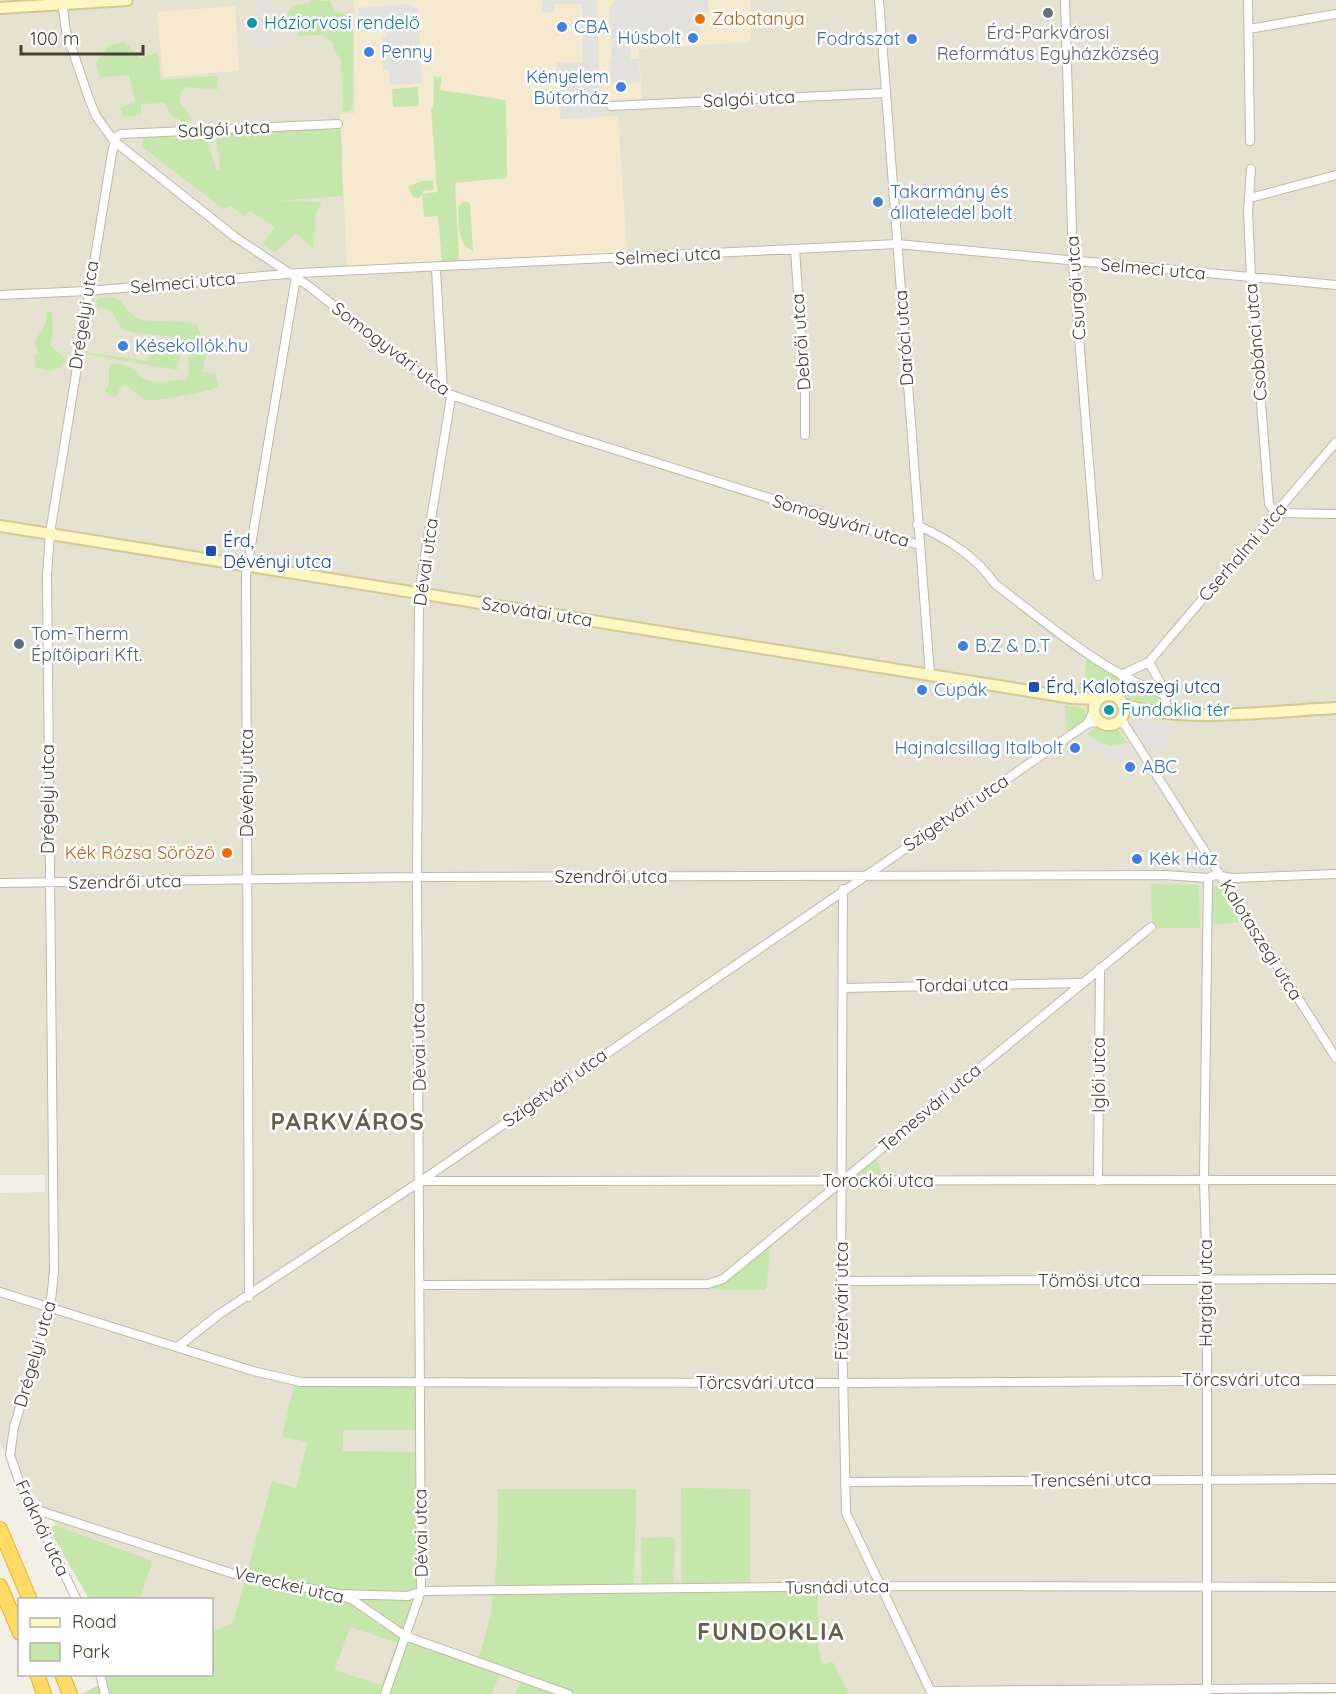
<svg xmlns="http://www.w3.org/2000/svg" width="1336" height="1694" font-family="Quicksand,sans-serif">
	<rect width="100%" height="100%" fill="#f2f0e4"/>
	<path fill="#e6e2d2" d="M0,0H1336V1694H849L833,1662L823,1666L818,1647V1590H750V1489L682,1585H674L641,1538L642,1586H634L498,1489L496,1581L488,1634L478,1658L402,1631L417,1587L342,1451L343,1430L416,1386L283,1437L307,1442L296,1488L272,1481L233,1624L212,1632V1600L140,1599L153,1561L55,1525L0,1444V1193L45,1192V1175H0Z
		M350,1626L397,1643L382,1686L335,1670Z
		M499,1674L520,1682L515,1694H492Z"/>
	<path fill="#f5e9cf" d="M354,0H750L751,42L639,49L642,99L599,102L600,117L618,116L627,253L347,267L340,116V114L355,113Z
		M235,6L239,71L163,77L157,12Z"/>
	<path fill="#c6e7ac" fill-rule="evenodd" d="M312,0L330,1L335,12L345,14L353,23V99L351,111L343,112L341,60L334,51L333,43L322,35L299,36L298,31H287L285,19L292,6L310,3Z
		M125,42L140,58L158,52L161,80L215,76L219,77L217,90L187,87L181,91L179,102L190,115L191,121L183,122L172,116L164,103L141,104V115L123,117L120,108L135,101L129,75L100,77L96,63L108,45Z
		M434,76L442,77L440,90L506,100L507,178L455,183L459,261L442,262L438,216L424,217L422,194L437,192L431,108H433Z
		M418,87L419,106L393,107L392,89Z
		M341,127L343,196L278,201L320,202L321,205L315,215L314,249L296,233L275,253L263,244L275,227L250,211L244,216L231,206L223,209L141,146L144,137L209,136L211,154L217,171L220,170C220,155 215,151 218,134Z
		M433,180L434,190L423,191L420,198L413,197L408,187L422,181Z
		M465,201L470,203L473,251C456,244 459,221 458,206Z
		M112,297L122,301C138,334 167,314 197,325L208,353L204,359L203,372L216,374L219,386C214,391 155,402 146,400C139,398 134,390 127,386H122L115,397L109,396L105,390L109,384V365L118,363L135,369C146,389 167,379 186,380L190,372L187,343C172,333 142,336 122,330L111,310L99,308L95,301L100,298Z
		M46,311L52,312L53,332L50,345L66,359L62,367L51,371L35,368L34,356L39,353L34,343L46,323Z
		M144,340L182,346L177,370L85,354L86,352L148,361L151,346Z
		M1086,657L1137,689L1159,698L1163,702L1161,705L1130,698L1119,688L1110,686L1090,693L1076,689L1085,675Z
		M1065,705L1084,709L1087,714L1084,721L1067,733Z
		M1097,726L1107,731L1117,729L1127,743C1111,749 1100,744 1087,734Z
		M1151,884L1199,885L1200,928H1155L1152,922Z
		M1214,885L1222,887L1242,922L1211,925Z
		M876,1157L884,1179L862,1175V1169Z
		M771,1245L766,1290H713V1285L733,1276Z
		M294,1384L416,1386L415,1430H343V1451L416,1452L417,1587L403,1631L478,1658C499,1605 497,1545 498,1489H636L634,1585L642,1586L641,1538L675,1537L674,1585H682L681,1488L750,1489V1589L818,1590V1647L823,1665L833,1662L849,1694H515L520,1682L500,1674L492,1694H81L105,1682L104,1675L212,1674V1632L233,1623L272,1481L296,1488L307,1442L282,1437ZM350,1627L397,1643L381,1685L335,1670Z
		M55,1525L153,1561L140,1599H89L49,1529Z"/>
	<path fill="#e3e1dd" d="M255,0H269V15L256,16Z
		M542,0H597L600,117L560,119L556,63L583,62L582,4H554V12L542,13Z
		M616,0H708V11L699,12L701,35L630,40L631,59H639L640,82L611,84L610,61L612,57L609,8Z
		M406,4L418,8L422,83L390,85L389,70H383V67L382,38L387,37L386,21L359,23L358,8Z
		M271,28L272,48L250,49L249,29Z
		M1139,721L1173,727L1171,743L1151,751L1133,725Z
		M1087,734L1098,742L1116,747L1127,743L1133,754L1111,762L1083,738Z"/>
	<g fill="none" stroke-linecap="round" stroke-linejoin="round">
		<g stroke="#beb8a7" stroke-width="10">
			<path id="street" d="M879,0L930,675
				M1065,0L1073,262L1098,576
				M1248,0L1250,141
				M62,1L66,31L88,96L96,116L114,141L235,237L310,287L443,392L565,434L919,545
				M1249,29L1336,14
				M611,106L886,93
				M1251,169L1248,212L1251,277L1269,504L1276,513L1336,514
				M1250,198L1336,175
				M795,249L805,395V435
				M436,269L443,392
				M0,295L87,291L299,273L897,244L1336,285
				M917,525C947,539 976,556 995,584C1048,624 1102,672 1165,695
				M1149,662L1163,688L1168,714
				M1121,675L1149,662L1336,442
				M1121,719L1336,1058
				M1087,724L1094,711
				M0,883L417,877L1165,875L1208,878L1215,875L1232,878L1336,874
				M843,889L841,1281L846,1513L932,1694
				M843,988L1081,983
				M422,1181L1336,1180
				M1098,1181L1100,968
				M841,1281L1336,1279
				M420,1285L708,1284L723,1279L1151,927
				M0,1292L253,1371L301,1382L843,1383L1336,1380
				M249,1297L246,575L296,277
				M179,1346L218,1315L421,1181L1087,724L1099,721
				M845,1482L1336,1479
				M34,1509L234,1574L339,1594L353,1600L405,1636L568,1694
				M339,1594L408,1596L421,1591L880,1586L1336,1587
				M77,1600L19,1481L10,1455L14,1427L50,1309L54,1272L47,575L50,533L112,153L116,137L121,134L338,124
				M100,1674L105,1694
				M931,1691L1336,1688
				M385,1694L421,1591L417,877L419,593L451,397
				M1207,1694V1281L1204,1180L1208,878"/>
		</g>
		<g stroke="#d3c993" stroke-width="14">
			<path id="secondary" d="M0,8L127,0
				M0,526L1073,698L1099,699
				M1094 710a15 15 0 1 1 30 0a15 15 0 1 1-30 0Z
				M1123,704C1182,724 1273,711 1336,708"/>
		</g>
		<g stroke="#deb132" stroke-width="16">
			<path id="highway" d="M0,1529L30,1600
				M0,1586L20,1633
				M37,1674L44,1694
				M62,1674L70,1694"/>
		</g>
		<use href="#street" stroke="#fff" stroke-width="8"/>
		<use href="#secondary" stroke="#fff7c2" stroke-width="10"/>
		<use href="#highway" stroke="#ffdb63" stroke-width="14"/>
	</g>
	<circle fill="#6b7280" stroke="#fff" stroke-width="2" cx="1048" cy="13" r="6"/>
	<g fill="#e8710a" stroke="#fff" stroke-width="2">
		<circle cx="700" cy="19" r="6"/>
		<circle cx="227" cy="853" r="6"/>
	</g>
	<g fill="#0f9aa8" stroke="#fff" stroke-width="2">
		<circle cx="252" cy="23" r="6"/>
		<circle cx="1109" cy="710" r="6"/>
	</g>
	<g fill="#3f7fe0" stroke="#fff" stroke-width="2">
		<circle cx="562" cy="27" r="6"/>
		<circle cx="693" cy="38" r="6"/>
		<circle cx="912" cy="39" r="6"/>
		<circle cx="369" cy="52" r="6"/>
		<circle cx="621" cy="87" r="6"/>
		<circle cx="878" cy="202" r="6"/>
		<circle cx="123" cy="346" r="6"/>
		<circle cx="963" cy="646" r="6"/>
		<circle cx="922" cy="690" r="6"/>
		<circle cx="1075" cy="748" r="6"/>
		<circle cx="1130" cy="767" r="6"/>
		<circle cx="1137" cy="859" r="6"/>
	</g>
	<g fill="#1a4fb4" stroke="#fff" stroke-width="2">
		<rect x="205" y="545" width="12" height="12" rx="3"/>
		<rect x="1028" y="681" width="12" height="12" rx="3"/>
	</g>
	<circle fill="#5c6f8a" stroke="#fff" stroke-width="2" cx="19" cy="644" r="6"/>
	<g text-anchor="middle" stroke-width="5" stroke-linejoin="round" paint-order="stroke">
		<g font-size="18" fill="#c56008" stroke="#fff" text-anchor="start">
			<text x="712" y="25">Zabatanya</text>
			<text x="215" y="859" text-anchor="end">Kék Rózsa Söröző</text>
		</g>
		<g font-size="18" fill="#0d838f" stroke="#fff" text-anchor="start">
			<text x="264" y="29">Háziorvosi rendelő</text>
			<text x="1121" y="716">Fundoklia tér</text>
		</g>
		<g font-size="18" fill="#366cbe" stroke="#fff" text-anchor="start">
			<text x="574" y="33">CBA</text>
			<text x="681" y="44" text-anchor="end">Húsbolt</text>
			<text x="900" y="45" text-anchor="end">Fodrászat</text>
			<text x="381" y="58">Penny</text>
			<text x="609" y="83" text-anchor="end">Kényelem<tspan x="609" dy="21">Bútorház</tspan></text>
			<text x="890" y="198">Takarmány és<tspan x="890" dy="21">állateledel bolt</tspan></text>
			<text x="135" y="352">Késekollók.hu</text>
			<text x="975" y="652">B.Z &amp; D.T</text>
			<text x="934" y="696">Cupák</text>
			<text x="1063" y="754" text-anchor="end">Hajnalcsillag Italbolt</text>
			<text x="1142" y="773">ABC</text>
			<text x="1149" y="865">Kék Ház</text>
		</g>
		<g font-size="18" fill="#5b616d" stroke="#fff">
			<text x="1048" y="39">Érd-Parkvárosi<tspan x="1048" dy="21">Református Egyházközség</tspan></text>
		</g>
		<g font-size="18" fill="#454034" stroke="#fff">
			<text transform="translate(749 99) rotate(-3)" y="6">Salgói utca</text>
			<text transform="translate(224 129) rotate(-3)" y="6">Salgói utca</text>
			<text transform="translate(668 256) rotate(-3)" y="6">Selmeci utca</text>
			<text transform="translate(1153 269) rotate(5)" y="6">Selmeci utca</text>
			<text transform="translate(183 283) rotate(-5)" y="6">Selmeci utca</text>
			<text transform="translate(1076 288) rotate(-94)" y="6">Csurgói utca</text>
			<text transform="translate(84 315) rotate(-81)" y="6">Drégelyi utca</text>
			<text transform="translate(904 338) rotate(-94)" y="6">Daróci utca</text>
			<text transform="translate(801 342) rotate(-94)" y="6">Debrői utca</text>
			<text transform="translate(1256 342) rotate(-95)" y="6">Csobánci utca</text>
			<text transform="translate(391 349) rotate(37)" y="6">Somogyvári utca</text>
			<text transform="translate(841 521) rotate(17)" y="6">Somogyvári utca</text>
			<text transform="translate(1243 552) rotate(-49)" y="6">Cserhalmi utca</text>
			<text transform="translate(426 562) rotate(-82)" y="6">Dévai utca</text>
			<text transform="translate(537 612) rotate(9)" y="6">Szovátai utca</text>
			<text transform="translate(247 783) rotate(-90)" y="6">Dévényi utca</text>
			<text transform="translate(48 799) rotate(-90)" y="6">Drégelyi utca</text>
			<text transform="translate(956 813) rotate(-34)" y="6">Szigetvári utca</text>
			<text x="611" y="883">Szendrői utca</text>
			<text transform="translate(125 882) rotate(-1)" y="6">Szendrői utca</text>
			<text transform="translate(1261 940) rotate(58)" y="6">Kalotaszegi utca</text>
			<text transform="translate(962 985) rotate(-1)" y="6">Tordai utca</text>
			<text transform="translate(419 1047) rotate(-91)" y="6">Dévai utca</text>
			<text transform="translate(1099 1075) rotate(-90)" y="6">Iglói utca</text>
			<text transform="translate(555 1088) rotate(-35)" y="6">Szigetvári utca</text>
			<text transform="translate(930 1108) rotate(-40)" y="6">Temesvári utca</text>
			<text x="878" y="1187">Torockói utca</text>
			<text x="1089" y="1287">Tömösi utca</text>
			<text transform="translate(1206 1293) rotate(-90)" y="6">Hargitai utca</text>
			<text transform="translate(842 1301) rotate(-90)" y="6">Füzérvári utca</text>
			<text transform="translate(35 1354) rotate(-74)" y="6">Drégelyi utca</text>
			<text x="1241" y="1386">Törcsvári utca</text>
			<text x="755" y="1389">Törcsvári utca</text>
			<text transform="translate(1091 1480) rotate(-1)" y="6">Trencséni utca</text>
			<text transform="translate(42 1528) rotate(65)" y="6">Fraknói utca</text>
			<text transform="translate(421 1533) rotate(-91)" y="6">Dévai utca</text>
			<text transform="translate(289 1585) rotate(13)" y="6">Vereckei utca</text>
			<text transform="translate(837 1587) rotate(-1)" y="6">Tusnádi utca</text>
		</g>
		<g font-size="18" fill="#164399" stroke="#fff" text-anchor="start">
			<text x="223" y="547">Érd,<tspan x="223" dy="21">Dévényi utca</tspan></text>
			<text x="1046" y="693">Érd, Kalotaszegi utca</text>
		</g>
		<g font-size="18" fill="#4e5e75" stroke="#fff" text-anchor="start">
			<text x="31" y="640">Tom-Therm<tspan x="31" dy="21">Építőipari Kft.</tspan></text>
		</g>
		<g font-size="24" font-weight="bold" letter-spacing="1.5" fill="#675f4b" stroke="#fff">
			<text x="348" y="1130">PARKVÁROS</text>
			<text x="771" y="1640">FUNDOKLIA</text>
		</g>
	</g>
	<rect x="18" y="1598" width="195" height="78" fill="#ffffff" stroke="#b5b3ae" stroke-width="1.5"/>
	<rect x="30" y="1618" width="30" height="9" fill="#fff7c2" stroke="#b5b3ae" stroke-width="1.5"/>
	<text x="72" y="1628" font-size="18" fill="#454034">Road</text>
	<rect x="30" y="1643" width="30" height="18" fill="#c6e7ac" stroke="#b5b3ae" stroke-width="1.5"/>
	<text x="72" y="1658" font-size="18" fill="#454034">Park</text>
	<path d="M21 45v9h122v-9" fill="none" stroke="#454034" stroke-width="3"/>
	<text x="30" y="45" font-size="18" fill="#454034" stroke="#ffffff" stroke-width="4.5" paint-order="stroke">100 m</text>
</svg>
